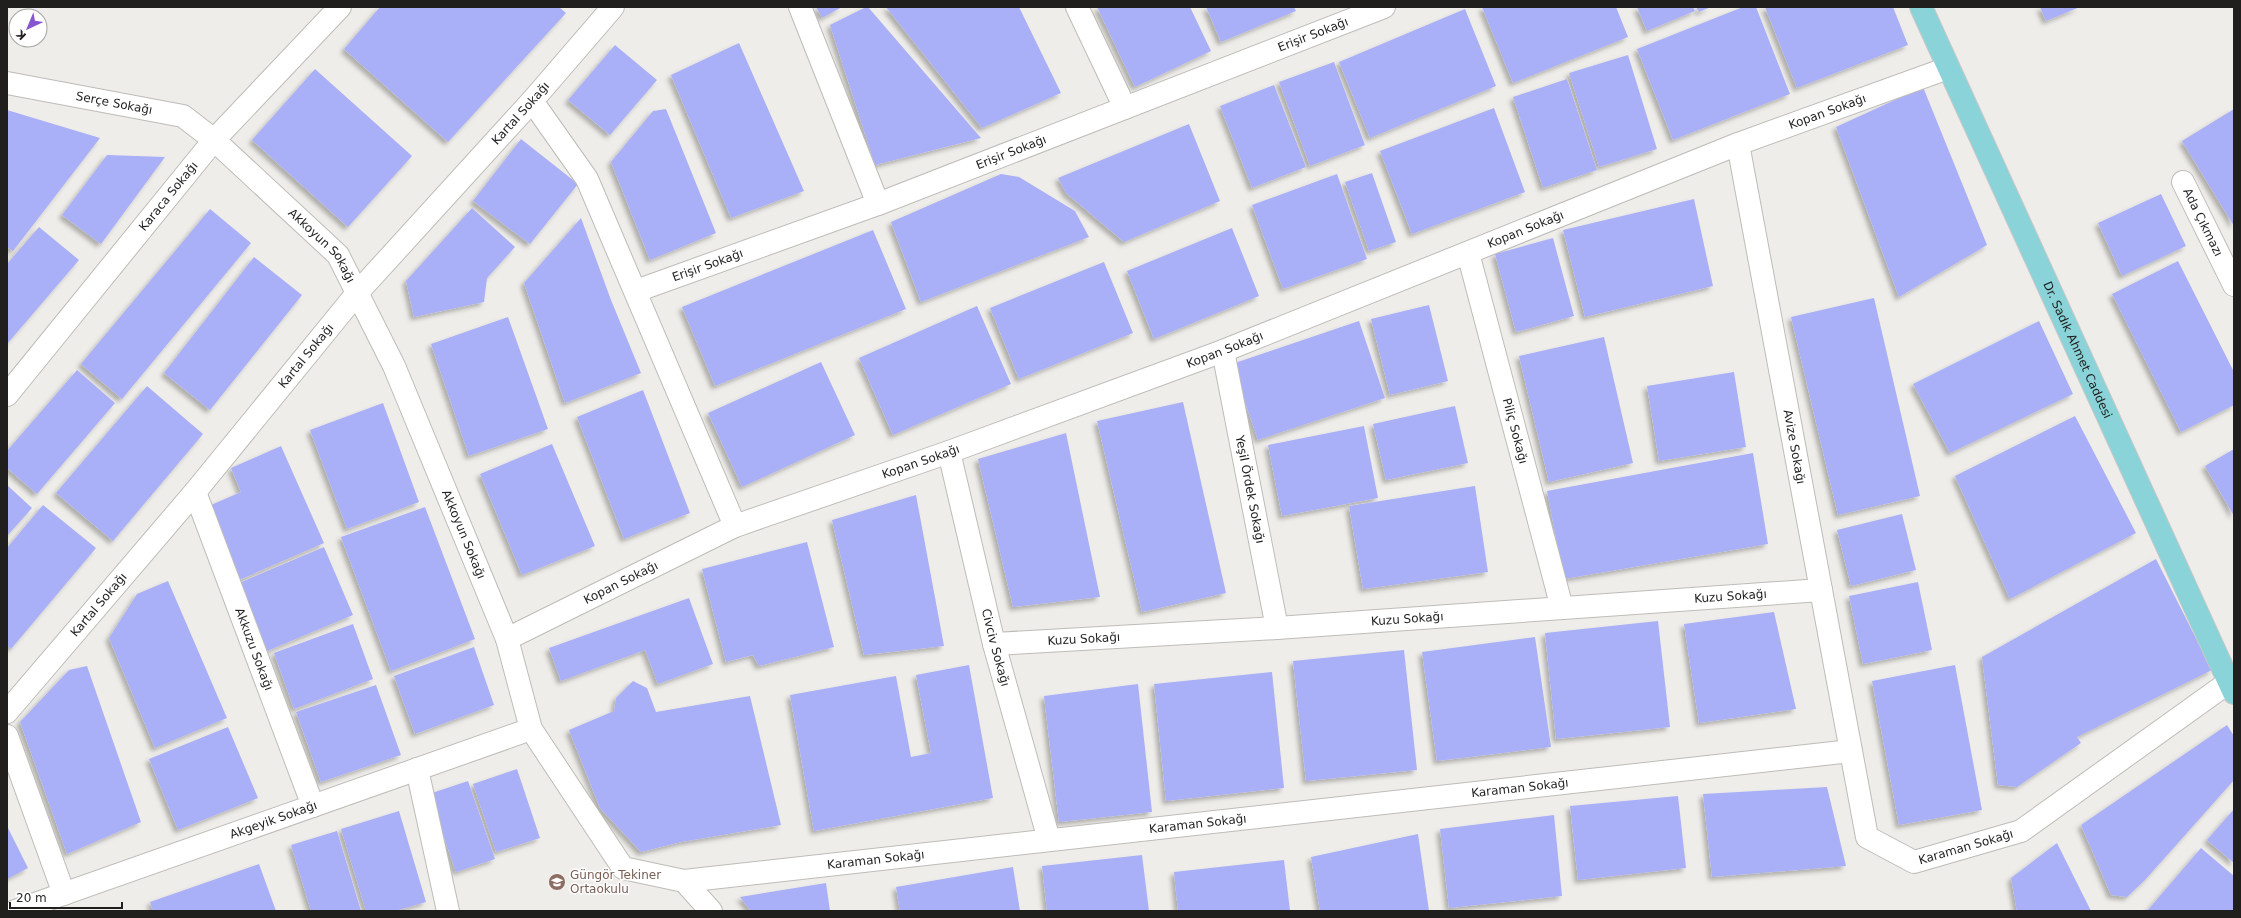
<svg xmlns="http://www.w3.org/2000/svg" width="2241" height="918" font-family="'DejaVu Sans',sans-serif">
	<defs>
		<filter id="shadow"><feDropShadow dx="-3.5" dy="3.5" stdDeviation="2" flood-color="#0004"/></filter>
	</defs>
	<rect width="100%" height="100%" fill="#efede9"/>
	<path fill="#aab0f8" filter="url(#shadow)" d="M380,7H559L566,13L448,142L344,49Z
		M816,7H842L822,18Z
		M866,7H868L981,138L875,165L830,25Z
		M886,7H1019L1061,93L982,128Z
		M1097,7H1190L1211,51L1135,87Z
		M1206,7H1294L1296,11L1221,42Z
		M1482,7H1616L1628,37L1513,83Z
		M1637,7H1693L1695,11L1647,31Z
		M1696,7H1711L1699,12Z
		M1743,7H1756L1790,94L1673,140L1637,49Z
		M1765,7H1893L1908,45L1797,88Z
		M2040,7H2080L2046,21Z
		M1465,9L1496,86L1370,138L1339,62Z
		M739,43L804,191L731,218L671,75Z
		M615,45L657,80L610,135L568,100Z
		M1628,55L1657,149L1599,167L1569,73Z
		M1334,62L1365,145L1310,166L1279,82Z
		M315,69L412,156L348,227L252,140Z
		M1567,79L1597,170L1543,188L1513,97Z
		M1274,85L1306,167L1252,188L1220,106Z
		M1923,87L1987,245L1899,297L1836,127Z
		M1494,108L1525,192L1412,234L1380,151Z
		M666,109L716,233L650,260L611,162L653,111Z
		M2234,109V226L2182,141Z
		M7,110L100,138L13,251L7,247Z
		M1189,124L1220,201L1124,242L1066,193L1058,178Z
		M521,139L578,184L530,244L473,201Z
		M107,155L165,157L101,244L62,215Z
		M1372,173L1396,242L1369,251L1345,182Z
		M1001,174L1019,177L1075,211L1089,237L921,302L891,222Z
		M1337,174L1367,259L1283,289L1252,205Z
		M2161,194L2186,246L2122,276L2098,223Z
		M1694,199L1713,286L1585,317L1563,230Z
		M472,208L515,247L487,278L484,302L414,317L406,281Z
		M210,209L251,243L122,399L81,364Z
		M581,218L611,300L641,373L565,403L524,283Z
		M39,227L79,260L7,344V264Z
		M1232,228L1259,296L1154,339L1127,271Z
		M873,230L906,309L715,386L682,307Z
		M1553,238L1574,316L1516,332L1495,254Z
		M254,257L302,295L210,410L164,373Z
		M2178,261L2234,372V405L2181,432L2112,294Z
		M1104,262L1133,333L1019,379L990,308Z
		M1874,298L1920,496L1838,515L1791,317Z
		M1429,305L1448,381L1390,395L1371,319Z
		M977,306L1011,384L893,435L859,358Z
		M508,317L548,429L469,456L431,344Z
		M1359,321L1385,398L1258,440L1232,364Z
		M2039,321L2073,394L1950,453L1913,384Z
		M1604,337L1633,463L1549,482L1519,356Z
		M821,362L855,435L742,487L708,413Z
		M77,370L115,403L37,494L7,468V451Z
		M1734,372L1746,447L1659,461L1647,386Z
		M147,386L203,434L113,541L56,493Z
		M643,390L690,513L624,539L577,417Z
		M1183,402L1226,593L1142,612L1097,421Z
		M383,403L419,502L347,529L310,430Z
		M1455,406L1468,463L1386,480L1373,424Z
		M2075,416L2136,533L2010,599L1955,476Z
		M1364,426L1378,498L1282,516L1268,445Z
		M1066,433L1100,597L1013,607L978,459Z
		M552,444L595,546L522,575L480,474Z
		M281,446L324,543L237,581L204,508L241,492L231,468Z
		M2234,449V516L2205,466Z
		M1753,453L1768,544L1564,579L1547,491Z
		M7,485L32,508L7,536Z
		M1475,486L1488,572L1363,589L1349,506Z
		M916,495L944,646L864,655L832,520Z
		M43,505L96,548L11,649L7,645V548Z
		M425,507L475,639L391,671L341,537Z
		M1902,514L1916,570L1851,586L1837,530Z
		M807,542L834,647L759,666L753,655L726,662L702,569Z
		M324,547L353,615L267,651L239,583Z
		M2156,559L2212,670L2077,737L2081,743L2017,787L1998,785L1982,657Z
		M168,581L227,718L155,748L109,638L137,594Z
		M1918,582L1932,650L1863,664L1849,596Z
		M689,598L713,664L658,684L645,650L561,681L549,648Z
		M1774,612L1796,709L1699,723L1684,624Z
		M1658,621L1670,727L1556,739L1545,633Z
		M353,624L373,679L294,709L274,653Z
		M1535,637L1551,747L1437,761L1422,652Z
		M474,647L494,705L415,734L394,676Z
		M1404,650L1417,770L1306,781L1293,661Z
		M969,665L993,798L814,831L790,695L896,676L911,757L931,753L916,675Z
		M1955,665L1982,810L1899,825L1872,681Z
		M87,666L141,822L67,854L20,722L69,670Z
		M1272,672L1284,788L1166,801L1154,684Z
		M633,681L647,688L656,712L750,696L781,825L681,842L641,852L600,808L569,730L614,711L616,698Z
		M1138,684L1152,812L1059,822L1044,696Z
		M376,685L401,755L321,782L296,712Z
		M2227,725L2234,736V780L2145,880L2127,897L2111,895L2081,825Z
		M228,727L258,798L178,830L149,759Z
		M517,769L540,838L496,852L473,784Z
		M468,781L495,859L456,872L429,794Z
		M1827,787L1846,866L1712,877L1703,794Z
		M1678,796L1686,868L1578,880L1570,806Z
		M2234,809V863L2207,840Z
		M399,811L426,902L395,911H366L341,829Z
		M1554,815L1562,896L1449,908L1440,829Z
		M7,826L28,868L7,879Z
		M337,831L361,911H311L291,845Z
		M1418,834L1429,911H1320L1311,857Z
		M2057,843L2091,911H2017L2011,878Z
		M2201,848L2234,876V911H2147Z
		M1142,855L1149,911H1047L1042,866Z
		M1284,860L1290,911H1178L1174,872Z
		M259,864L276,911H153L150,902Z
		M1013,867L1020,911H900L896,887Z
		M826,883L830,911H751L740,897Z"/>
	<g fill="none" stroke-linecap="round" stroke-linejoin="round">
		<g stroke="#bebcb8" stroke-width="24">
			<g id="street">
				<path d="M800,7L878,204"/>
				<path d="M1077,7L1125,108"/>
				<path id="s1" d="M7,83L183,116L214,140L338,255L394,366L507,639L531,729L623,868L684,881L711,911"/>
				<path d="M532,101L587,179L735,526"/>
				<path id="s2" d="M1738,144L1851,751"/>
				<path id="s3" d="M2183,182L2234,285"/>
				<path id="s4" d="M1468,253L1562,608"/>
				<path id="s5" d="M636,291L878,204L1384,7"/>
				<path id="s6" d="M1223,351L1277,628"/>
				<path id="s7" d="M7,395L214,140L340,7"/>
				<path id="s8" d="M949,452L994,644L1049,840"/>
				<path id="s9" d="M195,492L313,806"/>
				<path id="s10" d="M507,639L735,526L949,452L1223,351L1738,144L1948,68"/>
				<path id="s11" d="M994,644L1277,628L1821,590"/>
				<path id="s12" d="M7,712L195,492L358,292L532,101L613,7"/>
				<path d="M7,736L64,894"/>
				<path d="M417,769L448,911"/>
				<path id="s13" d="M684,881L1851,751L1867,837L1914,862L2021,831L2229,682"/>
				<path id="s14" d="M15,911L531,729"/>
			</g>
		</g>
		<g stroke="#c9c9c9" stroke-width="24">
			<g id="primary">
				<path id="s15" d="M1921,7L2234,693"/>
			</g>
		</g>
		<use href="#street" stroke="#fff" stroke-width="22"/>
		<use href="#primary" stroke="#89d3d9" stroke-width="22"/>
	</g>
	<defs>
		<g id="school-disc" transform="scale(0.9)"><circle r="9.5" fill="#8d6e63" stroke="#fff"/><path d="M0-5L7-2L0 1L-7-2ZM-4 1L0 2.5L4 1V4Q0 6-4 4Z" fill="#fff"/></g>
	</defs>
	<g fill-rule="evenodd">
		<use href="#school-disc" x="557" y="882"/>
	</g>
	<g text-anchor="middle" stroke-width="3" stroke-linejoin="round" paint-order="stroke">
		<g font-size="12" fill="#201f1e" stroke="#fff">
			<text dy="4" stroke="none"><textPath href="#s5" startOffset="724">Erişir Sokağı</textPath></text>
			<text dy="4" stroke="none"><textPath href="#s1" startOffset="109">Serçe Sokağı</textPath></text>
			<text dy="4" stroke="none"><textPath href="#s10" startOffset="1423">Kopan Sokağı</textPath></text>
			<text dy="4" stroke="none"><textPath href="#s12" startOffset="789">Kartal Sokağı</textPath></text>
			<text dy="4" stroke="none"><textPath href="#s5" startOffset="400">Erişir Sokağı</textPath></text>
			<text dy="4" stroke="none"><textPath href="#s7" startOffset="256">Karaca Sokağı</textPath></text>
			<text dy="4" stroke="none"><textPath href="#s3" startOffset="45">Ada Çıkmazı</textPath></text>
			<text dy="4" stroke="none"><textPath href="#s10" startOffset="1099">Kopan Sokağı</textPath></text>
			<text dy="4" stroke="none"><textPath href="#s1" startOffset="370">Akkoyun Sokağı</textPath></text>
			<text dy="4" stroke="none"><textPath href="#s5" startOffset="76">Erişir Sokağı</textPath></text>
			<text dy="4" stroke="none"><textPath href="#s10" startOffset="775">Kopan Sokağı</textPath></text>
			<text dy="4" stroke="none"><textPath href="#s15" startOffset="377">Dr. Sadık Ahmet Caddesi</textPath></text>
			<text dy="4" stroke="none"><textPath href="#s12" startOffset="465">Kartal Sokağı</textPath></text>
			<text dy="4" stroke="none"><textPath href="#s4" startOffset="184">Piliç Sokağı</textPath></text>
			<text dy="4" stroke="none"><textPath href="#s2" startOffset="308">Avize Sokağı</textPath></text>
			<text dy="4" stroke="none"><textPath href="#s10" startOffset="451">Kopan Sokağı</textPath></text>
			<text dy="4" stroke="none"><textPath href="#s6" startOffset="141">Yeşil Ördek Sokağı</textPath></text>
			<text dy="4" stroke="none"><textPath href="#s1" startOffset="694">Akkoyun Sokağı</textPath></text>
			<text dy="4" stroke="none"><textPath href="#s10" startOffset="127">Kopan Sokağı</textPath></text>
			<text dy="4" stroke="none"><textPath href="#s11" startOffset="738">Kuzu Sokağı</textPath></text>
			<text dy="4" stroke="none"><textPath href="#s12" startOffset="141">Kartal Sokağı</textPath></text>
			<text dy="4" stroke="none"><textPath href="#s11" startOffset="414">Kuzu Sokağı</textPath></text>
			<text dy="4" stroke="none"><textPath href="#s11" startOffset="90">Kuzu Sokağı</textPath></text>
			<text dy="4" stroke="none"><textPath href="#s8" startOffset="201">Civciv Sokağı</textPath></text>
			<text dy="4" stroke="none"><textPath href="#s9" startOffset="168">Akkuzu Sokağı</textPath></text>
			<text dy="4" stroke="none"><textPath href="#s13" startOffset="841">Karaman Sokağı</textPath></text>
			<text dy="4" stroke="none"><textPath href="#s14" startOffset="274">Akgeyik Sokağı</textPath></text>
			<text dy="4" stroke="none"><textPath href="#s13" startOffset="517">Karaman Sokağı</textPath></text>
			<text dy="4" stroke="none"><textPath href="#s13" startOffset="1369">Karaman Sokağı</textPath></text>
			<text dy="4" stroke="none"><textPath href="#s13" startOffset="193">Karaman Sokağı</textPath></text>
		</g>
		<g font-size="12" fill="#785e54" stroke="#fff" text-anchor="start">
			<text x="570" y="879">Güngör Tekiner<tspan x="570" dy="14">Ortaokulu</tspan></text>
		</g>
	</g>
	<rect width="2241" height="918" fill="none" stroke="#201f1e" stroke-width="16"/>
	<g transform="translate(28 28) rotate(224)"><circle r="19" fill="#ffffff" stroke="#a6a5a5"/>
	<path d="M0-3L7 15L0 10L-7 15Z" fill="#8556cf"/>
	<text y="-6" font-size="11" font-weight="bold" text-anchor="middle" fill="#201f1e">K</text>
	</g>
	<path d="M10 902v6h112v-6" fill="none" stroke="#201f1e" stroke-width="2"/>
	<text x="16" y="902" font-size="12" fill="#201f1e" stroke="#ffffff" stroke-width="3" paint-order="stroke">20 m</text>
</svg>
